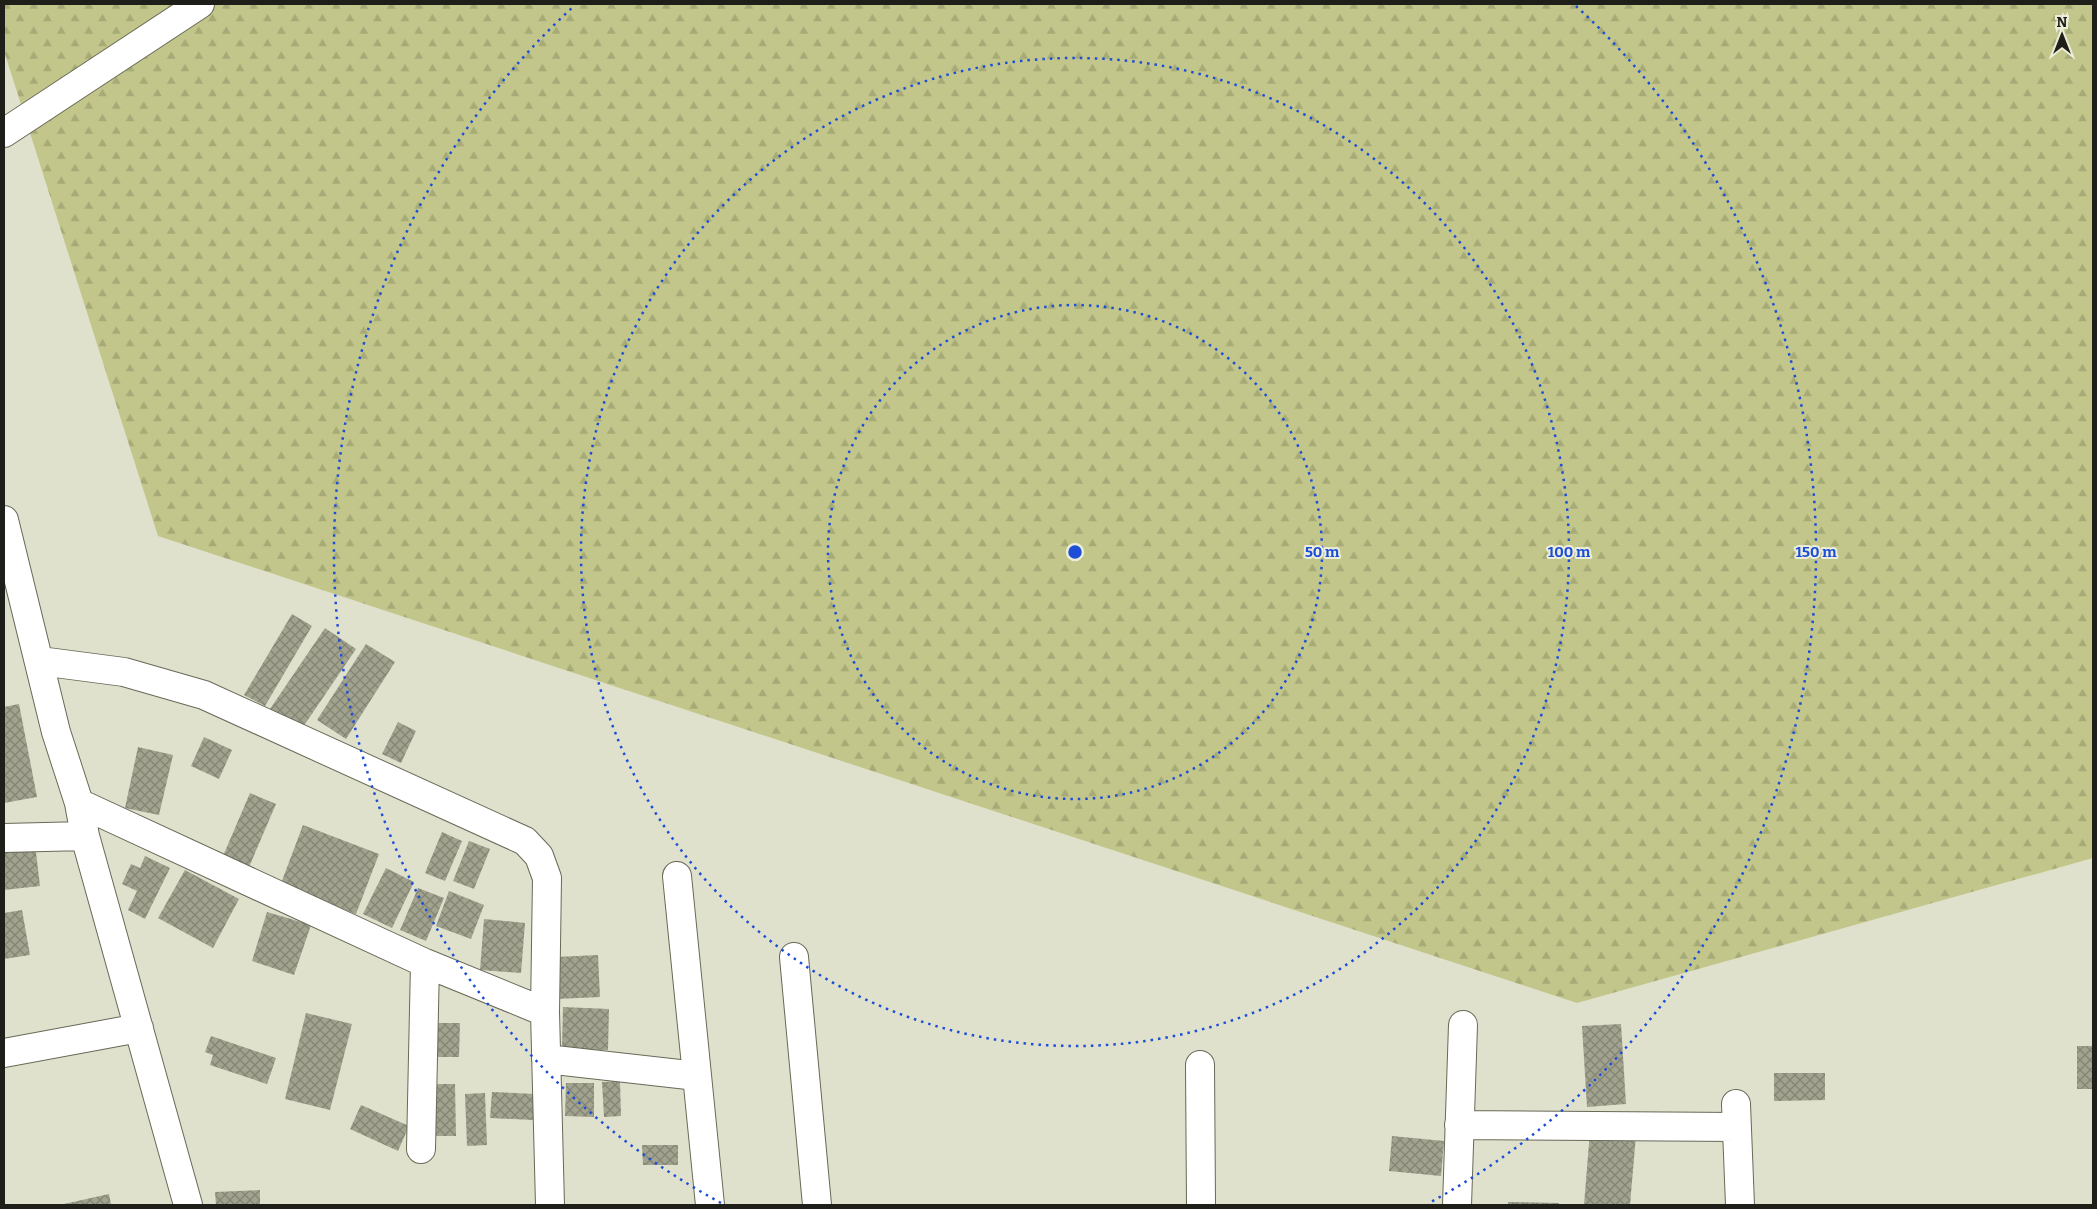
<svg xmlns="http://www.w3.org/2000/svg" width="2097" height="1209" font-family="Bitter,serif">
	<defs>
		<pattern id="forest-firs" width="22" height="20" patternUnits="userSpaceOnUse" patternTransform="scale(1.25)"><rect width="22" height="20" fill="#c2c68a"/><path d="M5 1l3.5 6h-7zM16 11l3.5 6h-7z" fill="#a6aa76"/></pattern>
		<pattern id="building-cross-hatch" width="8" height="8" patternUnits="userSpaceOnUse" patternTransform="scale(1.25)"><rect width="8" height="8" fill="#a1a38f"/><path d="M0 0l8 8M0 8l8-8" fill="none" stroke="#838474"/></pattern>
	</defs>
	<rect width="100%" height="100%" fill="#dfe1cc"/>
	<path fill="url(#forest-firs)" d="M4,4H2093V858L1577,1003L158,536L4,51Z"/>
	<path fill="url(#building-cross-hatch)" d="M292,614L312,626L265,706L244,695Z
		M325,628L356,649L301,730L270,709Z
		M366,644L395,662L346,739L317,720Z
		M19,704L37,797L4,803V707Z
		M398,722L416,731L401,763L382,754Z
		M204,737L232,750L219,779L191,766Z
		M138,747L173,755L159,815L125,808Z
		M250,793L276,804L249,867L223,856Z
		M303,825L379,854L356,914L280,886Z
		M442,832L462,841L445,881L425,873Z
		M469,841L490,849L474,889L453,881Z
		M35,844L40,886L4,890V848Z
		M145,856L170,868L145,919L128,910L137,891L122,884L131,864L140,868Z
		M386,868L414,882L392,928L363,914Z
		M185,870L239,899L213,948L158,918Z
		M418,888L444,898L426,941L400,930Z
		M449,891L484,905L471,939L436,926Z
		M22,910L30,955L4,959V913Z
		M267,912L311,925L294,975L252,961Z
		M484,919L525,923L521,973L480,970Z
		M598,955L600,997L557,999L556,957Z
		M563,1007L609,1009L608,1050L562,1049Z
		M306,1013L352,1024L330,1110L285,1099Z
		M433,1023H460L459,1057H432Z
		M1621,1024L1626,1104L1587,1107L1582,1026Z
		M211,1036L276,1058L267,1084L210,1065L213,1055L205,1052Z
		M2077,1046H2093V1089H2077Z
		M1774,1073H1825V1100L1774,1101Z
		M620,1081L621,1116L604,1117L602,1082Z
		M566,1083H594V1117L565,1116Z
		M429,1084H455L456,1136H429Z
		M492,1092L535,1094L533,1120L490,1118Z
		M485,1093L487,1145L467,1146L465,1094Z
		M361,1105L409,1126L398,1151L350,1129Z
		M1590,1131L1636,1135L1630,1205H1584Z
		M1392,1136L1444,1141L1441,1176L1389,1171Z
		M642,1145H678V1165H643Z
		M260,1190V1205H216L215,1192Z
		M109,1194L111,1205H64V1204Z
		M1508,1202L1559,1203V1205H1508Z"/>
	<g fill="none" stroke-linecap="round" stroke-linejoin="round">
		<g stroke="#686957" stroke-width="30">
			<path id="minor" d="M4,133L200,4
				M4,520L56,732L79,803L85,836L188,1205
				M40,661L124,672L204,695L525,841L539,856L547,878L545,1012L550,1205
				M79,803L425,963L545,1012
				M4,838L85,836
				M677,876L710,1205
				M794,957L817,1205
				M4,1053L139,1028
				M546,1059L697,1076
				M1200,1065L1201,1205
				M1736,1104L1740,1205
				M1459,1125L1737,1127
				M421,1149L425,963
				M1457,1205L1463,1025"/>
		</g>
		<use href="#minor" stroke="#fff" stroke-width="28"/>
	</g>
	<g fill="none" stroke="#1d4ed8" stroke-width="2.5" stroke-dasharray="2.5 5">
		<circle cx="1075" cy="552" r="247"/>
		<circle cx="1075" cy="552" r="494"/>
		<path d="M721 1203A741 741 0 0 1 574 6M1576 6A741 741 0 0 1 1429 1203"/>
	</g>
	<circle cx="1075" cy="552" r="8" fill="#1d4ed8" stroke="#eceed9" stroke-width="2.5"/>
	<g font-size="15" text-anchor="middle" font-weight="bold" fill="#1d4ed8" stroke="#eceed9" stroke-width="4" stroke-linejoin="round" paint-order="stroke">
		<text x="1322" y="557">50 m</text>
		<text x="1569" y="557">100 m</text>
		<text x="1816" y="557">150 m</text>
	</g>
	<rect width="2097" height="1209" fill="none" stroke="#1e1f18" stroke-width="10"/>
	<g transform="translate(2062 35)" stroke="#eceed9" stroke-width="4" paint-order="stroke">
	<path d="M0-4L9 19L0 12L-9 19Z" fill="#1e1f18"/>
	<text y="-8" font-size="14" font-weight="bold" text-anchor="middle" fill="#1e1f18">N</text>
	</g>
</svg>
